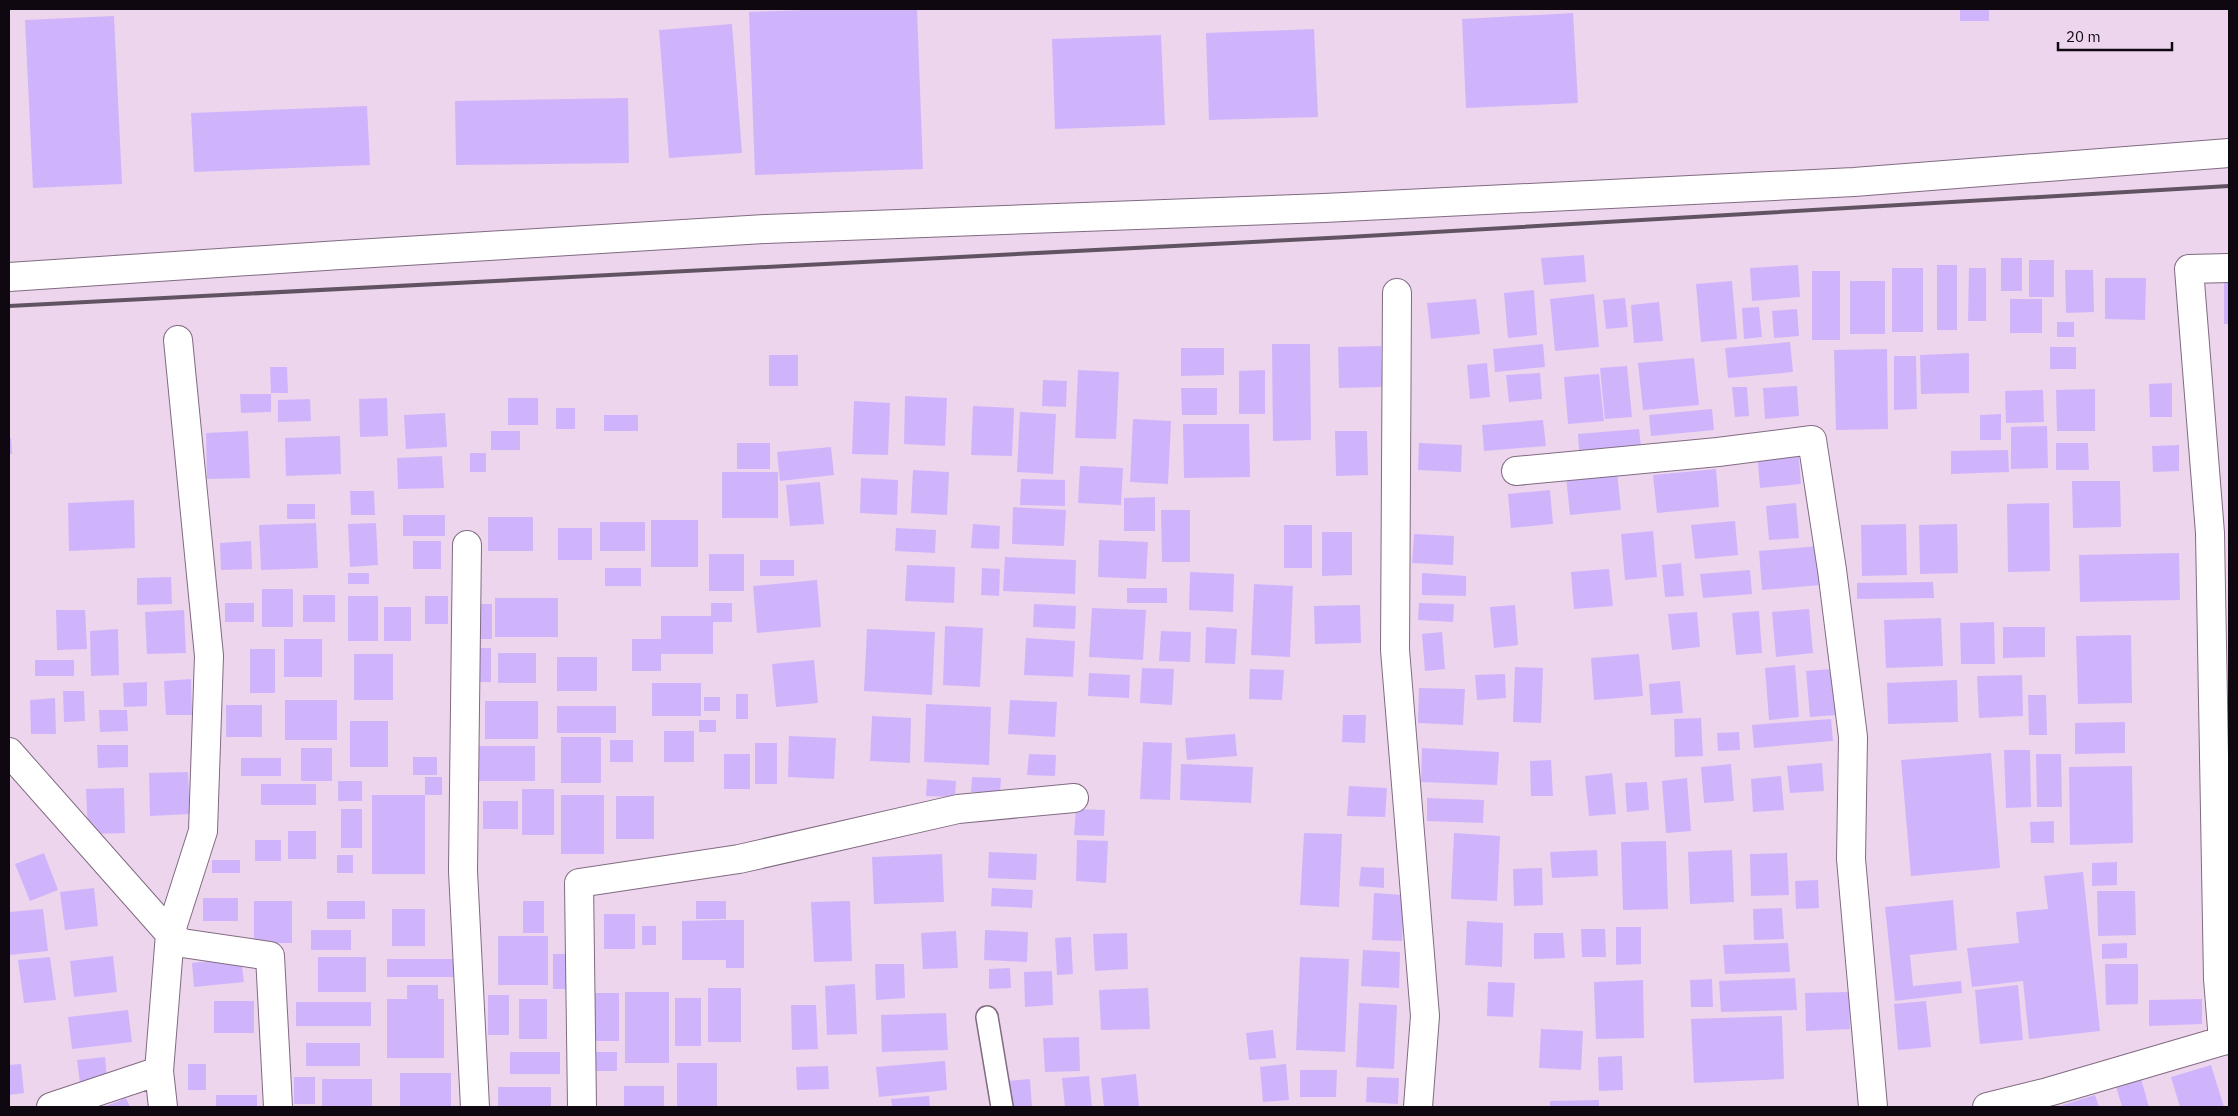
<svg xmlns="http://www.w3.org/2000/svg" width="2238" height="1116" font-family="'IBM Plex Sans',sans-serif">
	<rect width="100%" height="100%" fill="#edd5ee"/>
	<path fill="#d0b4fb" d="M837,9H917L923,169L755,175L749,12Z
		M1960,9H1989V21H1960Z
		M1573,13L1578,103L1466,108L1462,19Z
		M114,16L122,184L33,188L25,20Z
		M732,24L742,153L669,158L659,30Z
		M1314,29L1318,117L1209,120L1206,33Z
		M1161,35L1165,125L1055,129L1052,39Z
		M628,98L629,163L456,165L455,101Z
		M367,106L370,165L194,172L191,113Z
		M1584,255L1586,282L1544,285L1541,258Z
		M2001,258H2022V291H2001Z
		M2029,260H2054V297H2029Z
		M1798,265L1800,297L1752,301L1750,268Z
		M1937,265H1957V330H1937Z
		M1892,268H1923V332H1892Z
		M1969,268H1986V321H1968Z
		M2065,270H2093L2094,312L2066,313Z
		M1812,271H1840V340H1812Z
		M2105,278H2146L2145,320L2105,319Z
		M1732,281L1737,339L1701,342L1696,284Z
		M1850,281H1885V334H1850Z
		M2224,283H2229V324H2224Z
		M1534,290L1537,335L1508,338L1504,293Z
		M1594,294L1599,347L1555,351L1550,299Z
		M1625,298L1628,327L1606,329L1603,300Z
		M1476,299L1480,334L1431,339L1427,303Z
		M2010,299H2042V333H2010Z
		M1659,302L1663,341L1634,343L1631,305Z
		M1759,307L1762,337L1744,339L1742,308Z
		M1797,309L1799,336L1774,338L1772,311Z
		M2057,322H2074V337H2057Z
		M1790,342L1793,372L1728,378L1725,348Z
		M1272,344H1310L1311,440L1273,441Z
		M1543,344L1545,367L1495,372L1493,349Z
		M1381,346L1382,387L1339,388L1338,347Z
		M2050,347H2076V369H2050Z
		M1181,348H1224V375L1181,376Z
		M1887,349L1888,429L1836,430L1834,350Z
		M1969,353V393L1921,394L1920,355Z
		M769,355H798V386H769Z
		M1894,356H1916L1917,409L1894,410Z
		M1694,358L1699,405L1643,410L1638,363Z
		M1487,363L1490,397L1470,399L1467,365Z
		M1627,366L1632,417L1605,419L1600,368Z
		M270,367H287L288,393H271Z
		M1078,370L1119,372L1116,439L1075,438Z
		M1265,370V414H1239V371Z
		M1540,373L1542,399L1509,402L1506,375Z
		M1599,374L1604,421L1568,424L1564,377Z
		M1043,380L1067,381L1066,407L1042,406Z
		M2172,383V417H2150L2149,384Z
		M1797,386L1799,416L1765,419L1763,388Z
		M1732,387H1747L1749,416L1735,417Z
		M1181,388H1217V415H1182Z
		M2095,389V431H2057L2056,390Z
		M2043,390L2044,422L2006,423L2005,391Z
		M240,394H271V412L241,413Z
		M905,396L947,398L945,446L904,444Z
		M387,398L388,436L360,437L359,399Z
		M508,398H538V425H508Z
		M310,399L311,421L278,422V400Z
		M854,401L890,403L888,455L852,454Z
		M973,406L1014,408L1012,456L971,455Z
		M556,408H575V429H556Z
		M1712,409L1714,430L1651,436L1649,415Z
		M1020,412L1056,414L1053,474L1017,472Z
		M445,413L447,447L406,449L404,415Z
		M2001,414V440H1980V415Z
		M604,415H638V431H604Z
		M1133,419L1171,421L1168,484L1130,482Z
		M1543,420L1546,446L1484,451L1482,425Z
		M1183,424H1249L1250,477L1184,478Z
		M2047,426L2048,468L2011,469V427Z
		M1639,429L1641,446L1579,450L1578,434Z
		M248,431L250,478L207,479L206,433Z
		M491,431H520V450H491Z
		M1335,431H1367L1368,475L1336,476Z
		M340,436L341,474L286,476L285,438Z
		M9,438H11L12,454H9Z
		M737,443H770V469H737Z
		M1419,443L1462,445L1461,472L1418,470Z
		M2056,443H2088L2089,470H2056Z
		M2179,445V471L2153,472L2152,446Z
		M831,447L834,475L780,481L777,452Z
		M1798,448L1801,484L1760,488L1757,451Z
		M2008,450L2009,472L1951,474V451Z
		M470,453H486V472H470Z
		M442,456L444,488L398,489L397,458Z
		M1080,466L1123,468L1121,505L1078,503Z
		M1716,469L1719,507L1657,513L1653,475Z
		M913,470L949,472L947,515L911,513Z
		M722,472H778V518H722Z
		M1617,472L1621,510L1570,515L1566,477Z
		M861,478L898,480L897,515L860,513Z
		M1021,479L1065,480V506L1020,505Z
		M2072,481H2120L2121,527L2073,528Z
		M820,482L824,524L790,526L786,485Z
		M1550,490L1553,524L1511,528L1508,494Z
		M350,491H374L375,515H351Z
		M1155,497V531H1124V498Z
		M134,500L135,548L69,551L68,503Z
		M1796,503L1799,538L1769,540L1766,506Z
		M2049,503L2050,571L2008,572L2007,504Z
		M287,504H315V519H287Z
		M1013,507L1066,510L1064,546L1012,544Z
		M1161,510H1190V562H1162Z
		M403,515H445V536H403Z
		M488,517H533V551H488Z
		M651,520H698V567H651Z
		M1735,521L1738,555L1695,559L1691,525Z
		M600,522H645V551H600Z
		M316,523L318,568L261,570L259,525Z
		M376,523L378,565L350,567L348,524Z
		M973,524L1000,526L999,549L971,548Z
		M1906,524L1907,575L1862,576L1861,525Z
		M1957,524L1958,573L1920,574L1919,525Z
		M1284,525H1312V568H1284Z
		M558,528H592V560H558Z
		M896,528L936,530L935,553L895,551Z
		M1653,531L1657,577L1625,580L1621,534Z
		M1322,532H1352V575L1322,576Z
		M1414,534L1454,536L1453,565L1412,563Z
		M1099,540L1148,542L1146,579L1098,577Z
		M251,541L252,569L221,570L220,543Z
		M413,541H441V569H413Z
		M1818,546L1821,585L1762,590L1759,551Z
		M2179,553L2180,600L2080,602L2079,555Z
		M709,554H744V591H709Z
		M1005,557L1076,560L1075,594L1003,591Z
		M760,560H794V576H760Z
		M1681,563L1684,596L1665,597L1662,565Z
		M907,565L955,567L954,603L905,601Z
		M605,568H641V586H605Z
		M982,568L1000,569L999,596L981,595Z
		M1609,569L1613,606L1574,609L1571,572Z
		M1750,570L1752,594L1703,598L1700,574Z
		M1190,572L1234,574L1233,612L1189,610Z
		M348,573H369V584H348Z
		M1422,573L1466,576V596L1422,595Z
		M171,577L172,604L137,605V578Z
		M817,580L821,627L757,633L753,586Z
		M1933,582L1934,598L1857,599V583Z
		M1254,584L1293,586L1290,657L1251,655Z
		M1127,588H1167V603H1127Z
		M262,589H293V627H262Z
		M303,595H335V622H303Z
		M348,596H378V641H348Z
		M425,596H448V624H425Z
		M495,598H558V637H495Z
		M225,603H254V622H225Z
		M711,603H732V622H713V654H661V671H632V639H661V616H711Z
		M1419,603L1454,604L1453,622L1418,620Z
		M476,604H492V639H476Z
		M1034,604L1076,606L1075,629L1033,627Z
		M1360,605L1361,643L1315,644L1314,606Z
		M1515,605L1518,645L1494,648L1490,607Z
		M384,607H411V641H384Z
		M1092,608L1146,610L1143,660L1089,657Z
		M1809,609L1813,653L1776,657L1772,612Z
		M56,610H85L87,649L57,650Z
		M184,610L186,653L147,654L145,612Z
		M1759,611L1762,653L1736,655L1732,613Z
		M1697,612L1700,647L1672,650L1668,614Z
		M1941,618L1943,666L1886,668L1884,620Z
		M1994,622L1995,664H1961L1960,623Z
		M945,626L983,628L980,687L943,685Z
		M1206,627L1237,629L1235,664L1205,663Z
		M2003,627H2045V657L2003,658Z
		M118,629L119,675L91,676L90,631Z
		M867,629L935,632L932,695L864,691Z
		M1161,631L1191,632L1190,662L1159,661Z
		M1442,632L1445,669L1425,671L1422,634Z
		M2131,635L2132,703L2078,704L2076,636Z
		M1026,638L1075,641L1073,677L1024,675Z
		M284,639H322V677H284Z
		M475,648H491V682H475Z
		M250,649H275V693H250Z
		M498,653H536V683H498Z
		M354,654H393V700H354Z
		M1639,654L1643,696L1594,700L1591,658Z
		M557,657H597V691H557Z
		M35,660H74V676H35Z
		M814,660L818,703L776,707L772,664Z
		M1795,665L1799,717L1769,720L1765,668Z
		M1515,667L1543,668L1541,723L1513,722Z
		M1142,668L1174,669L1172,705L1140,703Z
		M1250,669L1284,670L1282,700L1249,699Z
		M1832,669L1836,715L1810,717L1806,671Z
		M1089,673L1130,675L1129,698L1088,696Z
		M1505,674L1506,698L1477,700L1475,675Z
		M2022,675L2023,716L1979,718L1977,676Z
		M191,679L192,715H166L164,681Z
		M1957,680L1958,722L1888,724L1887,683Z
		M1680,681L1683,713L1651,715L1649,684Z
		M147,682V706L124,707L123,683Z
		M652,683H701V716H652Z
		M1419,688L1465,689L1463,725L1418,723Z
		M63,691H84L85,721L64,722Z
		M736,694H748V719H736Z
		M2028,695H2046L2047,735H2029Z
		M704,697H720V711H704Z
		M55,698L56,734H31L30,700Z
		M285,700H337V740H285Z
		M1010,700L1057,702L1055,737L1008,734Z
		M485,701H538V739H485Z
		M926,704L991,707L989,765L924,762Z
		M226,705H262V737H226Z
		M557,706H616V733H557Z
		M99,710H127L128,731L100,732Z
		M1343,715H1366L1365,743L1342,742Z
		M872,716L911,718L910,763L870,761Z
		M1701,718L1703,756L1675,757L1674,719Z
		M1831,719L1833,741L1754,748L1752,725Z
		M699,720H716V732H699Z
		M350,721H388V767H350Z
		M2125,722V753L2075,754V723Z
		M664,731H694V762H664Z
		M1739,732L1740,750L1718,751L1717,733Z
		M1235,734L1237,756L1187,760L1185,738Z
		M789,736L836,738L834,779L788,777Z
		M561,737H601V783H561Z
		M610,740H633V762H610Z
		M1143,742L1172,743L1170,800L1140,799Z
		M755,743H777V784H755Z
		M97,745H128V767L98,768Z
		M470,746H535V781H470Z
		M301,748H332V781H301Z
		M1422,748L1499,752L1497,785L1421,782Z
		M2004,750H2030L2031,807L2006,808Z
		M1991,753L2000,868L1911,876L1901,760Z
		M724,754H750V789H724Z
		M1029,754L1056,755L1055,776L1027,775Z
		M2036,754H2061L2062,807H2037Z
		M413,757H437V775H413Z
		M241,758H281V776H241Z
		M1551,760L1553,796H1531L1530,761Z
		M1822,763L1824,791L1790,793L1787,766Z
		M1181,764L1253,767L1251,803L1180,800Z
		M1731,764L1734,801L1704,803L1701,767Z
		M2132,766L2133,843L2070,845L2069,767Z
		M188,772L190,814L150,816L149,773Z
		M1612,773L1616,814L1589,816L1585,776Z
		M1781,776L1784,810L1753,812L1751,779Z
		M425,777H442V795H425Z
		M972,777L1001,778L1000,793L971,792Z
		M1687,778L1691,831L1666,833L1662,781Z
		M927,779L956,781L955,797L926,796Z
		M338,781H362V801H338Z
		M1647,782L1649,810L1627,812L1625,783Z
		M261,784H316V805H261Z
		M1349,786L1387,788L1385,817L1347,816Z
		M124,788L125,833L88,834L86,789Z
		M522,789H554V835H522Z
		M372,795H425V874H372Z
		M561,795H604V854H561Z
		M616,796H654V839H616Z
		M1427,798L1484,800L1483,823L1427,821Z
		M483,801H518V829H483Z
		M341,809H362V848H341Z
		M1076,809L1105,810L1104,836L1074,835Z
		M2054,821V843H2031L2030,822Z
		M288,831H316V859H288Z
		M1304,833L1342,834L1339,907L1300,905Z
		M1454,833L1500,836L1497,901L1451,899Z
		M255,840H281V861H255Z
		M1077,840L1108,841L1106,883L1076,881Z
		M1666,841L1668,909L1623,910L1621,842Z
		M1597,850L1598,876L1552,878L1550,852Z
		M1732,850L1734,902L1690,904L1688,852Z
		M989,852L1037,854L1036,880L988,878Z
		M44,853L58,890L30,901L15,864Z
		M1787,853L1789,895L1751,896L1750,854Z
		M942,854L944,902L874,904L872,857Z
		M337,855H353V873H337Z
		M212,860H240V873H212Z
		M2117,862V885L2092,886V863Z
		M1361,867L1384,868V888L1359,886Z
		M1542,868L1543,905L1514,906L1513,869Z
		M2083,872L2100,1031L2029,1039L2023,981L1972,987L1967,948L2019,943L2016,912L2048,909L2044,876Z
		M1818,880L1819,908L1796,909L1795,881Z
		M94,888L98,926L65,930L60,892Z
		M992,888L1033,890L1032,908L991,906Z
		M2097,891H2135L2136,935L2098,936Z
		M1374,893L1404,895L1402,941L1372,940Z
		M203,898H238V921H203Z
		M1953,900L1957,950L1910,955L1913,986L1961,981L1962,993L1895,1001L1885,907Z
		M254,901H292V943H254Z
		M327,901H365V919H327Z
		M523,901H544V933H523Z
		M696,901H726V919H696Z
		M850,901L852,961L814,962L811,902Z
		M1782,908L1784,939L1754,940L1753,909Z
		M43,909L48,951L9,955V912Z
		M392,909H425V946H392Z
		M604,914H635V949H604Z
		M726,920H744V968H726V960H682V921Z
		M1467,921L1503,923L1502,967L1465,965Z
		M642,926H656V945H642Z
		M1616,927H1641V964L1616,965Z
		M1581,929H1605L1606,957H1582Z
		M311,930H351V950H311Z
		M985,930L1028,932L1027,962L984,960Z
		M956,931L958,968L923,969L921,933Z
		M1127,933L1128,969L1095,971L1093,934Z
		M1534,933H1563L1565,958L1534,959Z
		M498,936H548V985H498Z
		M1071,937L1073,974L1057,975L1055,938Z
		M1788,943L1790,972L1725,974L1723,945Z
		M2127,943V958L2102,959V944Z
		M1363,950L1400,952L1399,988L1361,986Z
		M553,954H566V989H553Z
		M113,956L117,992L74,997L70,961Z
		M50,957L56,1000L24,1003L18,960Z
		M318,957H366V992H318Z
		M1300,957L1349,959L1345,1052L1296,1050Z
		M241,958L244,982L194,987L192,963Z
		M387,959H456V977H387Z
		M875,964H904L905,998L876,1000Z
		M2105,964H2138V1004L2106,1005Z
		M1010,968L1011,988L989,989V969Z
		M1052,971L1053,1005L1025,1007L1024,972Z
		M1795,978L1797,1010L1721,1012L1719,981Z
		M1712,979L1713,1007H1691L1690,980Z
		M1643,980L1644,1038L1596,1039L1594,982Z
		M1488,982L1515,983L1513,1017L1487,1016Z
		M855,984L857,1034L827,1035L825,986Z
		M407,985H438V999H444V1058H387V999H407Z
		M2018,985L2023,1040L1980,1044L1975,990Z
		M708,988H741V1042H708Z
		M1148,988L1150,1029L1101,1030L1099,990Z
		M625,992H669V1063H625Z
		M1849,992L1850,1029L1806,1031L1805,993Z
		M591,993H619V1041H591Z
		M488,995H509V1035H488Z
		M675,998H701V1046H675Z
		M519,999H547V1039H519Z
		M2202,999V1024L2149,1026V1000Z
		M214,1001H254V1033H214Z
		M1926,1001L1931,1047L1898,1050L1894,1004Z
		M296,1002H371V1026H296Z
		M1359,1003L1397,1005L1394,1069L1356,1067Z
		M791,1005H816L818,1049L792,1050Z
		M128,1010L132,1042L72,1049L68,1017Z
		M946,1013L948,1050L882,1052L881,1015Z
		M1782,1016L1784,1079L1694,1083L1691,1019Z
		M1541,1029L1583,1031L1581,1070L1539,1068Z
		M1273,1030L1276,1058L1249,1060L1246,1033Z
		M1079,1037L1080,1071L1045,1072L1043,1038Z
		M306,1043H360V1066H306Z
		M510,1052H560V1074H510Z
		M594,1052H617V1071H594Z
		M1622,1056L1623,1090L1599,1091L1598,1057Z
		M105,1057L107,1079L80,1083L77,1060Z
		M945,1061L947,1090L879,1097L876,1067Z
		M677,1063H717V1107H677Z
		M21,1064L24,1093L9,1095V1065Z
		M188,1064H206V1090H188Z
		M1286,1064L1289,1100L1263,1102L1260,1067Z
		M2211,1065L2224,1107H2180L2171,1077Z
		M828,1066L829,1089L797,1090L796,1067Z
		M1300,1070H1337L1336,1097H1300Z
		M400,1073H451V1106H400Z
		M1136,1074L1139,1107H1104L1101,1078Z
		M1089,1076L1092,1107H1065L1062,1078Z
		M294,1077H315V1104H294Z
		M1367,1077L1399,1078L1398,1104L1366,1102Z
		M322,1079H372V1107H322Z
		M1030,1079L1032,1107H1010L1008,1081Z
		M2141,1079L2149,1107H2122L2116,1086Z
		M624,1086H664V1107H624Z
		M498,1087H551V1107H498Z
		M216,1095H257V1107H216Z
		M2095,1095L2099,1107H2063V1105Z
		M929,1096L930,1107H892L891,1099Z
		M126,1098L130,1107H104Z
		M1599,1100V1107H1550V1101Z"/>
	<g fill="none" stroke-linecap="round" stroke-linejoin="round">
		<g stroke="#816b81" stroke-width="24">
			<path id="service" d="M987,1017L1002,1107"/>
		</g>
		<g stroke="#816b81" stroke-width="30">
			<path id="minor" d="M9,277L340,255L765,229L1324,208L1854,182L2229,153
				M1397,293L1395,650L1425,1016L1418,1107
				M1516,471L1718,452L1812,440L1832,570L1853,737L1851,859L1873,1107
				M467,545L463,871L475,1107
				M9,752L170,934L182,943L270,956L278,1107
				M2223,1041L2218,979L2210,533L2189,269L2229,268
				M51,1107L159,1071
				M163,1107L159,1071L170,934L203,831L209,656L178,340
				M582,1107L579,883L739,859L958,809L1074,798
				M1987,1107L2048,1092L2229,1039"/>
		</g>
		<use href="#service" stroke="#fff" stroke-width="21"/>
		<use href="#minor" stroke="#fff" stroke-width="28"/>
		<path stroke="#615362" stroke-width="4" d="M9,306L1348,237L2229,186"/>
	</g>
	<rect width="2238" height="1116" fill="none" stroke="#100811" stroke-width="20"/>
	<path d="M2058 42v8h114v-8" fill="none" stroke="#100811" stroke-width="2.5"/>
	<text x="2066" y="42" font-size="15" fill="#100811" stroke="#edd5ee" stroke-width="4" paint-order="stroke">20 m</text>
</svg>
